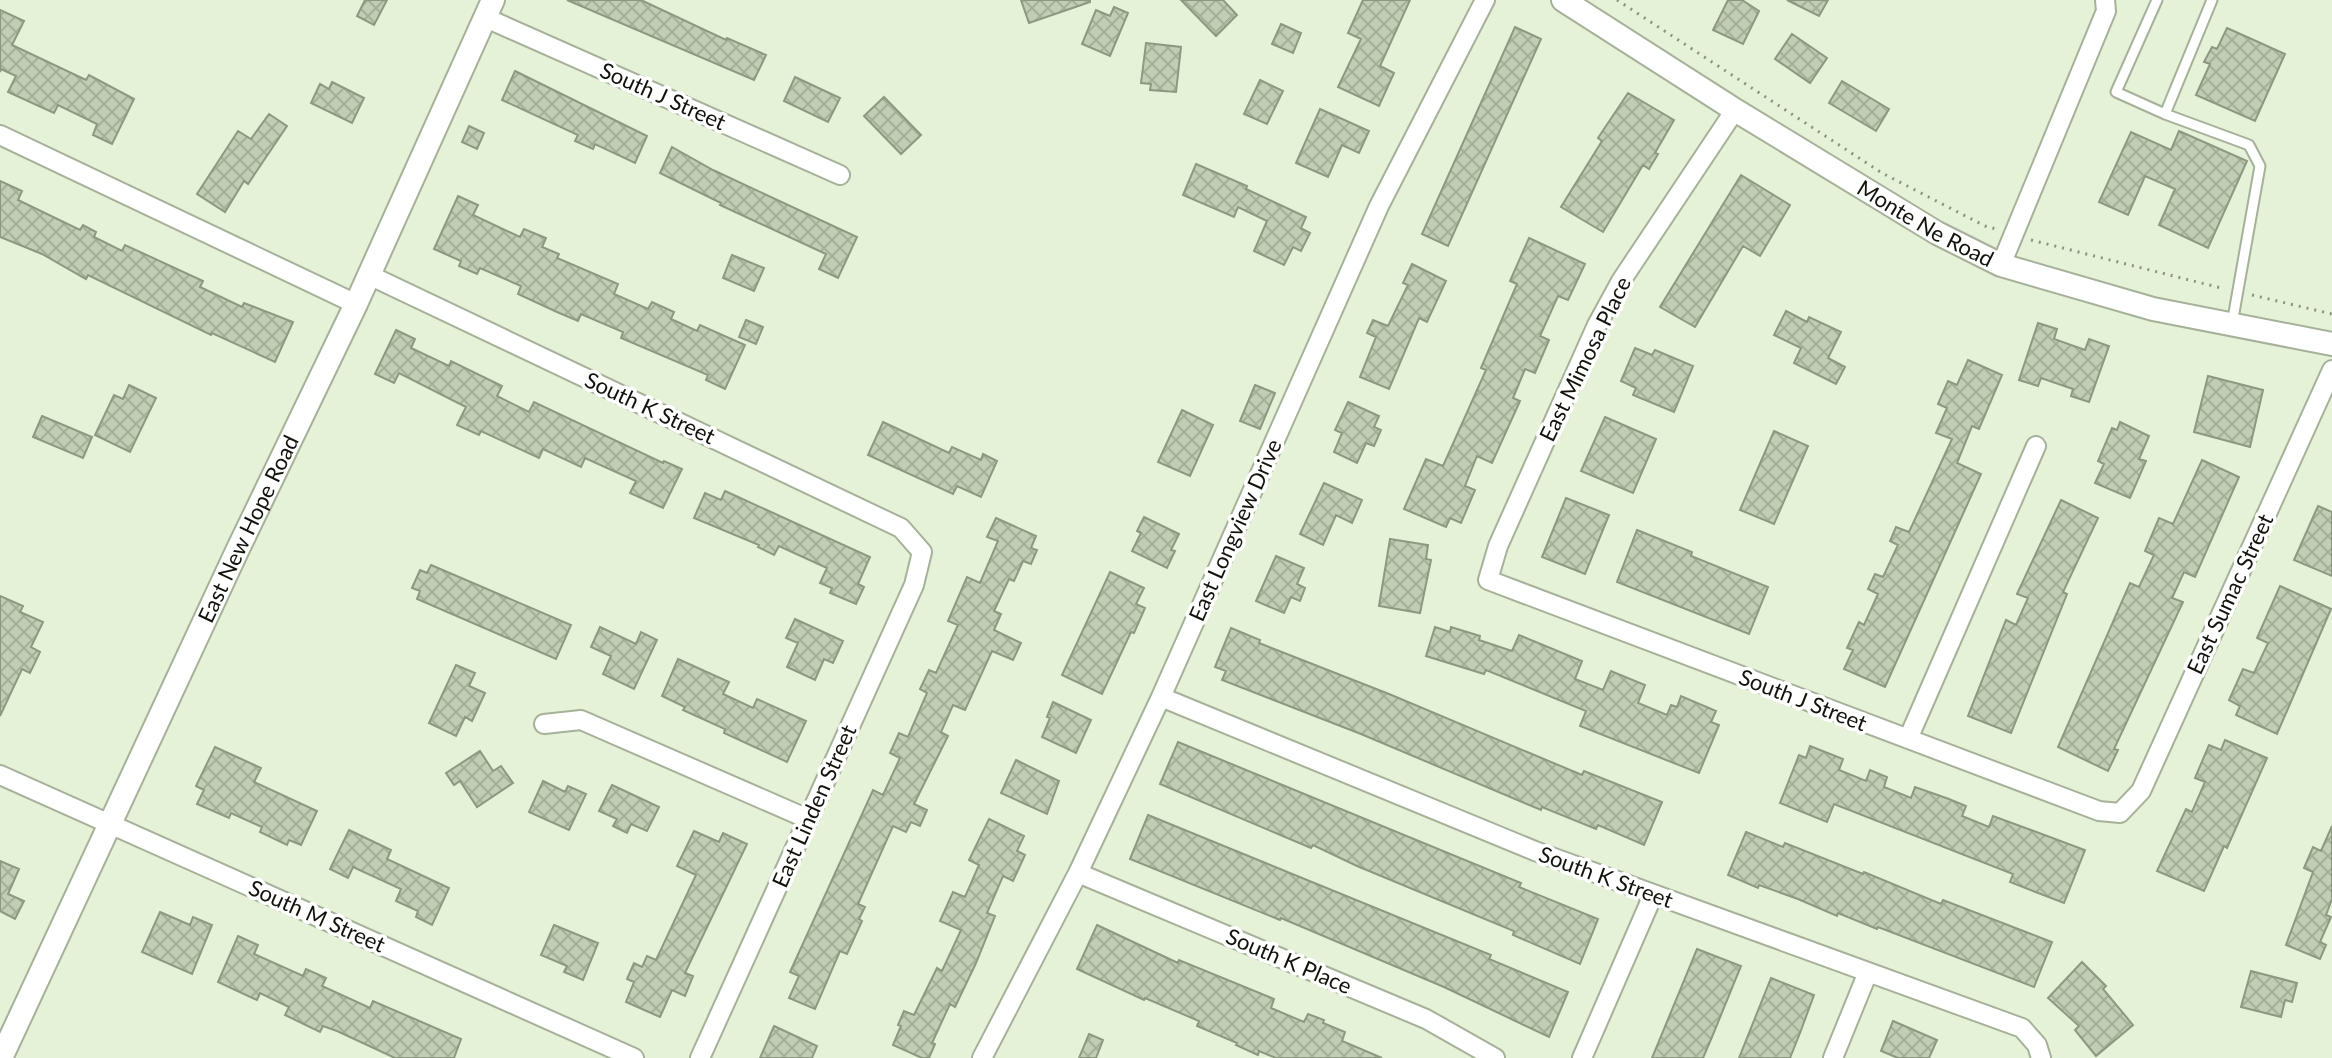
<svg xmlns="http://www.w3.org/2000/svg" width="2332" height="1058" font-family="Lato,sans-serif">
	<defs>
		<pattern id="building-cross-hatch" width="8" height="8" patternUnits="userSpaceOnUse" patternTransform="scale(2)"><rect width="8" height="8" fill="#c1ceb4"/><path d="M0 0l8 8M0 8l8-8" fill="none" stroke="#a5b099"/></pattern>
	</defs>
	<rect width="100%" height="100%" fill="#e5f2d8"/>
	<path fill="url(#building-cross-hatch)" stroke="#8d9880" stroke-width="2" d="M365,0H387L374,25L357,16Z
		M567,0H641L726,40L727,38L766,55L754,80Z
		M1021,0H1090V2L1029,23Z
		M1181,0H1223L1237,15L1216,36Z
		M1363,0H1410L1380,66L1394,73L1379,106L1338,87L1361,39L1348,33Z
		M1728,0H1742L1759,11L1743,44L1713,30Z
		M1787,0H1828L1819,16Z
		M1114,7L1128,13L1110,56L1082,44L1096,10L1110,16Z
		M0,10L24,21L12,45L86,80L89,75L134,99L112,144L93,135L97,124L58,105L54,113L8,92L16,76L1,69L0,72Z
		M1281,24L1301,33L1293,53L1272,44Z
		M1515,27L1541,39L1448,246L1422,234Z
		M2227,28L2285,54L2255,121L2196,95L2210,64L2204,62L2212,47L2217,49Z
		M1792,34L1827,58L1810,83L1775,59Z
		M1146,43L1181,47L1176,92L1150,90L1151,84L1141,83Z
		M515,71L647,136L635,163L595,144L593,149L575,141L578,135L502,100Z
		M795,77L840,98L828,122L784,101Z
		M1260,80L1283,91L1267,124L1244,114Z
		M1842,81L1889,109L1876,131L1829,103Z
		M332,82L364,98L352,123L311,103L320,84L329,89Z
		M1628,93L1674,120L1655,153L1658,154L1649,169L1643,165L1603,232L1561,207L1602,141L1598,138Z
		M884,97L921,135L901,154L864,116Z
		M1320,109L1369,131L1359,153L1342,145L1328,177L1296,163Z
		M269,114L287,126L248,184L244,181L225,212L197,194L238,131L251,139Z
		M469,126L484,133L477,149L462,142Z
		M2179,131L2247,161L2208,248L2159,225L2175,189L2145,176L2128,215L2099,202L2131,132L2171,150Z
		M672,147L713,170L857,237L838,278L819,269L826,254L720,205L721,203L660,173Z
		M1196,164L1247,186L1246,189L1306,217L1301,228L1310,233L1301,251L1293,247L1284,265L1254,251L1267,221L1238,207L1234,217L1183,195Z
		M1741,175L1790,205L1760,256L1743,246L1695,327L1660,307Z
		M0,181L22,191L18,200L80,230L83,225L96,232L94,237L122,251L125,245L203,281L200,287L242,307L244,303L293,322L275,362L212,333L211,335L88,275L86,279L42,254L0,237Z
		M458,196L478,205L473,215L520,237L524,229L546,238L542,247L559,254L557,258L618,284L614,294L648,309L652,302L674,312L671,319L697,331L700,325L745,345L725,389L706,380L708,375L621,338L623,332L581,314L578,321L557,312L518,294L521,286L480,268L477,274L459,266L461,261L434,249Z
		M1529,238L1585,264L1568,300L1558,296L1540,336L1549,340L1535,373L1525,369L1513,398L1520,401L1492,463L1477,456L1465,486L1475,490L1461,523L1450,518L1446,527L1404,509L1426,459L1443,466L1486,370L1481,368L1517,284L1510,281Z
		M732,255L764,268L754,291L723,278Z
		M1412,264L1446,281L1427,322L1419,318L1389,389L1360,377L1376,337L1367,333L1373,320L1388,326L1408,285L1403,283Z
		M1786,311L1807,322L1809,317L1841,332L1828,358L1845,367L1836,384L1794,363L1801,348L1774,335Z
		M746,320L763,327L756,344L739,337Z
		M2038,323L2057,329L2054,339L2085,350L2089,339L2109,346L2089,402L2071,396L2073,389L2041,378L2038,386L2019,380Z
		M396,330L415,339L411,348L449,366L451,361L502,386L497,396L529,412L534,402L663,463L664,461L682,469L663,508L630,493L636,481L585,458L581,467L543,449L539,458L481,431L479,435L457,425L466,407L399,373L394,383L375,374Z
		M1635,348L1652,355L1655,350L1693,366L1674,412L1633,395L1636,388L1621,381Z
		M1968,360L2002,375L1979,429L1972,426L1957,463L1981,474L1885,687L1844,669L1853,650L1847,648L1859,622L1864,625L1878,594L1868,589L1875,574L1883,577L1898,545L1890,541L1896,527L1909,532L1952,439L1936,433L1947,408L1938,404L1948,381L1957,385Z
		M2208,376L2263,390L2250,447L2194,432Z
		M129,385L156,398L130,452L95,435L114,395L123,399Z
		M1255,385L1275,393L1260,429L1240,421Z
		M1348,402L1379,416L1374,427L1381,430L1374,446L1366,443L1357,463L1334,452L1342,433L1335,430Z
		M1182,410L1213,425L1190,476L1158,462Z
		M42,416L92,437L83,458L33,437Z
		M1605,417L1656,439L1633,493L1581,471Z
		M883,422L949,453L952,447L981,460L983,454L997,461L981,497L957,486L953,494L868,455Z
		M2120,422L2149,436L2139,459L2146,461L2130,498L2095,483L2104,464L2098,461L2112,428L2117,430Z
		M1774,431L1808,446L1774,524L1740,510Z
		M2202,460L2239,477L2195,577L2184,572L2172,598L2183,602L2114,749L2118,750L2108,771L2058,747L2130,583L2139,587L2154,555L2145,551L2159,518L2173,524Z
		M1324,483L1362,500L1352,523L1336,515L1323,545L1300,534Z
		M725,491L870,557L858,584L864,587L856,604L830,593L832,588L820,583L827,568L779,546L774,555L758,547L759,545L694,518L705,493L721,500Z
		M1566,498L1609,515L1585,574L1542,557Z
		M2061,500L2098,518L2063,592L2067,594L2011,733L1968,716L2006,620L2016,625L2028,598L2017,594Z
		M2318,506L2332,512V576L2294,560Z
		M1144,517L1179,534L1171,550L1175,551L1167,568L1132,551L1141,533L1137,531Z
		M996,518L1036,536L1031,548L1037,550L1031,564L1023,561L1014,581L1009,579L994,611L1001,614L994,630L1021,643L1013,660L992,651L965,710L953,705L941,732L948,736L914,804L927,810L920,826L911,822L906,832L893,826L858,904L865,907L859,919L862,921L847,954L840,951L815,1009L789,998L799,976L790,972L873,790L883,795L900,758L890,753L899,733L908,737L927,693L920,689L929,670L936,673L958,625L948,621L967,577L980,583L998,541L987,537Z
		M1637,530L1692,552L1691,556L1768,587L1749,634L1617,582Z
		M1390,539L1428,545L1426,559L1431,560L1420,613L1379,606Z
		M1276,556L1304,568L1297,584L1305,588L1300,601L1291,597L1284,613L1256,601Z
		M431,565L571,625L556,659L417,599L420,591L412,588L420,570L427,573Z
		M1110,572L1144,588L1136,604L1145,608L1134,633L1131,632L1102,694L1062,675Z
		M2280,586L2331,609L2277,734L2236,715L2240,706L2229,700L2243,669L2254,673L2268,643L2257,638Z
		M0,596L23,606L20,612L43,622L31,647L40,652L30,673L22,669L0,716Z
		M795,619L843,641L833,663L824,659L815,680L787,667L798,643L786,638Z
		M600,627L636,644L641,632L657,640L634,689L603,674L611,656L591,647Z
		M1435,627L1450,632L1451,627L1480,636L1479,640L1512,651L1519,635L1582,661L1575,679L1603,690L1611,671L1645,685L1638,703L1667,715L1671,705L1677,707L1681,696L1716,711L1711,722L1719,725L1699,773L1580,726L1586,711L1486,670L1484,674L1426,656Z
		M1231,628L1260,640L1259,643L1389,694L1582,775L1584,771L1662,802L1644,845L1598,825L1596,829L1542,807L1541,810L1361,734L1222,680L1226,671L1215,667Z
		M678,659L729,682L723,694L753,708L757,699L806,721L787,762L724,733L725,729L683,710L685,707L662,696Z
		M456,665L475,673L469,686L485,693L472,721L465,717L456,736L429,723Z
		M1053,702L1091,720L1076,753L1042,737L1050,718L1047,717Z
		M2225,740L2267,758L2227,848L2224,846L2204,891L2157,871L2186,809L2192,812L2205,782L2195,778L2209,745L2221,750Z
		M1178,742L1521,883L1519,887L1598,919L1580,964L1513,935L1514,931L1357,866L1313,845L1311,848L1160,784Z
		M1810,746L1843,759L1839,770L1866,781L1870,770L1887,777L1884,787L1911,798L1915,787L1949,799L1966,806L1962,816L1989,827L1993,816L2085,850L2064,903L2010,882L2013,874L1834,804L1827,822L1780,803L1799,755L1806,758Z
		M215,747L261,768L254,782L317,811L301,845L289,840L287,845L260,832L262,827L231,813L229,818L197,804L204,790L196,786Z
		M480,751L493,771L501,766L513,783L477,807L460,781L454,785L446,773Z
		M1016,760L1059,781L1047,814L1001,793Z
		M543,781L565,792L568,786L586,794L569,830L529,812Z
		M612,785L659,807L647,831L631,824L627,833L613,826L617,819L599,811Z
		M1148,815L1491,955L1489,959L1568,992L1549,1037L1444,987L1281,918L1280,920L1130,859Z
		M989,819L1024,836L1017,851L1025,855L1013,881L1003,876L987,913L995,916L976,963L955,1007L950,1004L932,1043L935,1044L929,1058H922L893,1045L901,1026L898,1025L904,1011L914,1015L937,968L942,971L961,930L940,921L953,892L965,897L979,865L969,860Z
		M2332,826V899L2326,915L2331,917L2320,942L2326,945L2320,959L2286,945L2313,872L2304,868L2313,847L2321,851Z
		M349,830L391,850L387,859L449,888L432,925L416,917L418,911L396,901L401,889L353,867L348,878L330,869Z
		M694,831L719,842L723,833L747,844L685,973L693,976L685,996L672,990L660,1017L626,1002L634,982L627,979L634,963L642,967L647,956L656,960L696,875L677,866Z
		M1746,832L1783,847L1785,843L1863,874L1864,872L1941,904L1943,900L2052,942L2034,987L1878,927L1877,929L1838,913L1837,916L1798,899L1759,885L1758,888L1728,875Z
		M0,861L19,869L8,894L24,901L15,919L0,911Z
		M160,912L190,925L193,917L212,925L192,974L142,952Z
		M554,925L598,943L583,980L564,972L567,966L541,955Z
		M1097,925L1178,963L1179,960L1274,999L1271,1008L1304,1022L1308,1014L1324,1020L1323,1023L1345,1032L1342,1041L1382,1058H1276L1259,1051L1258,1055L1236,1045L1237,1043L1197,1026L1199,1021L1145,998L1144,1000L1077,969Z
		M238,936L258,945L254,954L303,976L306,969L326,978L322,986L370,1008L373,1001L461,1039L454,1058H395L337,1031L323,1026L320,1032L285,1015L289,1007L260,993L257,1000L218,982Z
		M1697,949L1741,966L1712,1037L1703,1058H1652Z
		M2082,962L2106,986L2103,989L2133,1025L2096,1056L2075,1030L2079,1026L2048,998Z
		M2251,971L2297,983L2292,1002L2285,1000L2281,1017L2241,1007Z
		M1771,978L1814,995L1800,1033L1790,1058H1739Z
		M1893,1021L1937,1040L1929,1058H1898L1881,1051Z
		M774,1026L817,1046L812,1058H760Z
		M1089,1034L1103,1040L1096,1058H1079Z"/>
	<g fill="none" stroke-linecap="round" stroke-linejoin="round">
		<g stroke="#a5b198" stroke-width="13">
			<path id="service" d="M2157,0L2116,92L2165,114L2212,0
				M2165,114L2249,145L2260,166L2232,324"/>
		</g>
		<g stroke="#a5b198" stroke-width="22">
			<path id="minor" d="M486,18L840,175
				M1735,110L1621,281L1597,325L1498,546L1488,580L2099,811L2120,813L2141,791L2332,370
				M0,135L356,304
				M2001,265L2106,11L2105,0
				M369,275L901,528L922,552L914,585L700,1058
				M1161,697L1535,851L2022,1028L2037,1045L2041,1058
				M544,724L581,720L808,819
				M1908,739L2036,446
				M0,775L634,1058
				M1078,873L1426,1019L1495,1058
				M982,1058L1078,873L1161,697L1379,206L1485,0
				M1582,1058L1653,895
				M1833,1058L1868,972"/>
		</g>
		<g stroke="#a5b198" stroke-width="26">
			<g id="tertiary">
				<path id="s1" d="M1563,0L1735,110L1937,233L2001,265L2153,309L2332,344"/>
				<path id="s2" d="M1,1058L237,551L356,304L493,0"/>
			</g>
		</g>
		<path stroke="#8a9380" stroke-width="3" stroke-dasharray="2 6" stroke-linecap="butt" d="M1617,0L1882,173L1985,226L1996,229
			M2031,240L2225,289
			M2252,295L2332,314"/>
		<use href="#service" stroke="#fff" stroke-width="9"/>
		<use href="#minor" stroke="#fff" stroke-width="18"/>
		<use href="#tertiary" stroke="#fff" stroke-width="22"/>
	</g>
	<g text-anchor="middle" stroke-width="7" stroke-linejoin="round" paint-order="stroke">
		<g font-size="22" fill="#0f130a" stroke="#fff">
			<text transform="translate(663 96) rotate(24)" y="8">South J Street</text>
			<text dy="8" stroke="none"><textPath href="#s1" startOffset="426">Monte Ne Road</textPath></text>
			<text transform="translate(1585 359) rotate(-64)" y="8">East Mimosa Place</text>
			<text transform="translate(650 408) rotate(25)" y="8">South K Street</text>
			<text dy="8" stroke="none"><textPath href="#s2" startOffset="584">East New Hope Road</textPath></text>
			<text transform="translate(1235 530) rotate(-66)" y="8">East Longview Drive</text>
			<text transform="translate(2230 594) rotate(-65)" y="8">East Sumac Street</text>
			<text transform="translate(1803 700) rotate(21)" y="8">South J Street</text>
			<text transform="translate(814 806) rotate(-66)" y="8">East Linden Street</text>
			<text transform="translate(1606 877) rotate(20)" y="8">South K Street</text>
			<text transform="translate(317 916) rotate(24)" y="8">South M Street</text>
			<text transform="translate(1289 961) rotate(23)" y="8">South K Place</text>
		</g>
	</g>
</svg>
